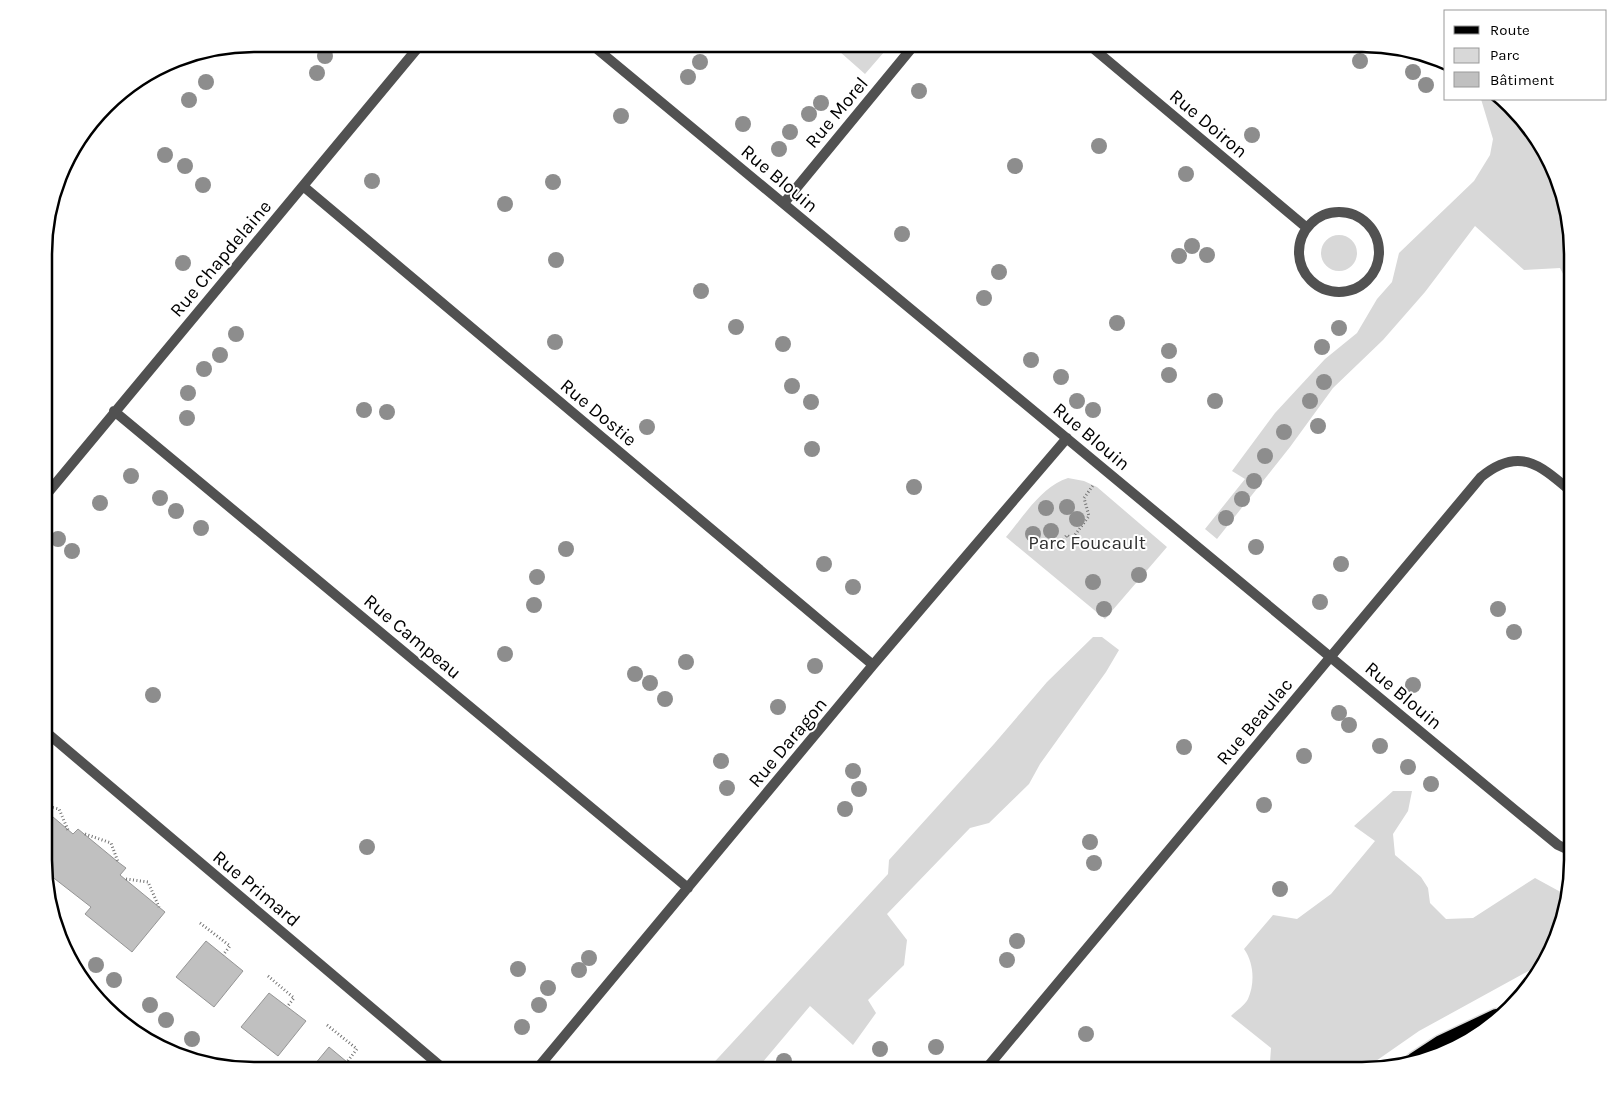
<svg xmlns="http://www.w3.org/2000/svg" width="1617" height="1114" font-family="Karla,sans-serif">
	<rect width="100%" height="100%" fill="#fff"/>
	<path fill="#d8d8d8" d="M831,44H891L865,74Z
		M1481,99H1500L1551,161L1573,241V293L1560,268L1524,270L1475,226L1425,292L1383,340L1333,388L1290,447L1217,539L1205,529L1245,479L1232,471L1275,413L1325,359L1357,333L1377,299L1392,282L1399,253L1474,181L1490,155L1493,139Z
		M1321 253a18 18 0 1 1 36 0a18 18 0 1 1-36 0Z
		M1068,478L1084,481L1097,487L1167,547L1105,619L1006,537C1024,516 1041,487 1068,478Z
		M1093,637H1102L1119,650L1106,672L1040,764L1029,784L989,823L970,828L887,914L907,940L904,965L868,1000L876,1013L853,1045L810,1006L756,1070H707L888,874L889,860L994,744L1047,682Z
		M1393,791H1412L1408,811L1393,834L1395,855L1421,877L1428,888L1430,903L1446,919L1473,918L1535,878L1568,896L1562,928L1543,963L1419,1031L1363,1070H1275L1270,1062L1271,1048L1231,1016C1236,1011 1245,1005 1248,999C1255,983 1254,963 1244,949L1273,915L1297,919L1331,894L1375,841L1354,826Z"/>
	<path fill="#c0c0c0" stroke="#959595" d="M46,811L73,834L78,829L118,862L126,868L120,875L165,912L132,952L85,914L91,907L46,872Z
		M206,941L243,971L214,1007L176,977Z
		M269,993L306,1021L278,1056L241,1027Z
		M329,1047L347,1062L357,1070H310Z"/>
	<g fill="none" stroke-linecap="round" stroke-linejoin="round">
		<g stroke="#dbdbdb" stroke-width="15">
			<path id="primary" d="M1413,1059L1439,1042L1496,1015"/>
		</g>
		<path stroke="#737373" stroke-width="3" stroke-dasharray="1 2.5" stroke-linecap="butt" d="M1059,545L1067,535L1072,539L1089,516L1084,498L1094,484
			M46,806L59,809L68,830
			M85,834L111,843L118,862
			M126,879L148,882L159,907
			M200,923L230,946L223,955
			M268,976L294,998L287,1007
			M327,1025L357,1049L347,1062"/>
		<path stroke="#515151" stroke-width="10" d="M591,44L1515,810L1558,845L1573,852
			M1088,44L1307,228
			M303,186L873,665
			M784,203L915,44
			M1299 252a40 40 0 1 1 80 0a40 40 0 1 1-80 0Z
			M114,411L688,888
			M46,495L421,44
			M46,732L445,1070
			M536,1070L873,665L1067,438
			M985,1070L1481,477C1520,445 1541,466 1573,493"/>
		<use href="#primary" stroke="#000" stroke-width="12"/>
	</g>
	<g fill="#8d8d8d">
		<circle cx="325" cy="56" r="8"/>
		<circle cx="1360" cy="61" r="8"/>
		<circle cx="700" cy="62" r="8"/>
		<circle cx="1413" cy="72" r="8"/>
		<circle cx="317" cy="73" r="8"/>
		<circle cx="688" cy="77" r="8"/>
		<circle cx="206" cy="82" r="8"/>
		<circle cx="1426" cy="85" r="8"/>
		<circle cx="919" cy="91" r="8"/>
		<circle cx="189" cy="100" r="8"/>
		<circle cx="821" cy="103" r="8"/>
		<circle cx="809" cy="114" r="8"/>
		<circle cx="621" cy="116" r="8"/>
		<circle cx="743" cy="124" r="8"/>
		<circle cx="790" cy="132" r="8"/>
		<circle cx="1252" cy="135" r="8"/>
		<circle cx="1099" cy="146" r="8"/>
		<circle cx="779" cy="149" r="8"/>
		<circle cx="165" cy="155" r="8"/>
		<circle cx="185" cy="166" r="8"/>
		<circle cx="1015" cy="166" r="8"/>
		<circle cx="1186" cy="174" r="8"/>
		<circle cx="372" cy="181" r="8"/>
		<circle cx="553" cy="182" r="8"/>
		<circle cx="203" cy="185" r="8"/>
		<circle cx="505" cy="204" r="8"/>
		<circle cx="902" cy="234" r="8"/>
		<circle cx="1192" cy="246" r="8"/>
		<circle cx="1207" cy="255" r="8"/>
		<circle cx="1179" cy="256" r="8"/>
		<circle cx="556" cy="260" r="8"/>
		<circle cx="183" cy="263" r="8"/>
		<circle cx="999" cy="272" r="8"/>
		<circle cx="701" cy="291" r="8"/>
		<circle cx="984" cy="298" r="8"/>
		<circle cx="1117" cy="323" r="8"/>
		<circle cx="736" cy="327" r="8"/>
		<circle cx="1339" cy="328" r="8"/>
		<circle cx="236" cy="334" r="8"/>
		<circle cx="555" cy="342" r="8"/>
		<circle cx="783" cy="344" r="8"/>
		<circle cx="1322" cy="347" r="8"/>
		<circle cx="1169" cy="351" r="8"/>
		<circle cx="220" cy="355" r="8"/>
		<circle cx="1031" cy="360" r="8"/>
		<circle cx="204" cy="369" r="8"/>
		<circle cx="1169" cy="375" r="8"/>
		<circle cx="1061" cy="377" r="8"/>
		<circle cx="1324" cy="382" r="8"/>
		<circle cx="792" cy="386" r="8"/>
		<circle cx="188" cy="393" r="8"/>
		<circle cx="1077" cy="401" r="8"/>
		<circle cx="1215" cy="401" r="8"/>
		<circle cx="1310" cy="401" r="8"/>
		<circle cx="811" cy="402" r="8"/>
		<circle cx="364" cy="410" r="8"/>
		<circle cx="1093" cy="410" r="8"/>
		<circle cx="387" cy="412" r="8"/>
		<circle cx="187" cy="418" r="8"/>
		<circle cx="1318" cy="426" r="8"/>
		<circle cx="647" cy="427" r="8"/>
		<circle cx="1284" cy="432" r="8"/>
		<circle cx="812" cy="449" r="8"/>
		<circle cx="1265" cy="456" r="8"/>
		<circle cx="131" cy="476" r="8"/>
		<circle cx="1254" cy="481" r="8"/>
		<circle cx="914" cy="487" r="8"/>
		<circle cx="160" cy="498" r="8"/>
		<circle cx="1242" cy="499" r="8"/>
		<circle cx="100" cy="503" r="8"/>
		<circle cx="1067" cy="507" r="8"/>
		<circle cx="1046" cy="508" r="8"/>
		<circle cx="176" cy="511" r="8"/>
		<circle cx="1226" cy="518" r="8"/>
		<circle cx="1077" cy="519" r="8"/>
		<circle cx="201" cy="528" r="8"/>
		<circle cx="1051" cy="531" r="8"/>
		<circle cx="1033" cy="534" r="8"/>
		<circle cx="58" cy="539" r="8"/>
		<circle cx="1256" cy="547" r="8"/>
		<circle cx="566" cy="549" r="8"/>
		<circle cx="72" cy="551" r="8"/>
		<circle cx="824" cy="564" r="8"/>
		<circle cx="1341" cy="564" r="8"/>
		<circle cx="1139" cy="575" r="8"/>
		<circle cx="537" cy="577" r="8"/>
		<circle cx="1093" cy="582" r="8"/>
		<circle cx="853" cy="587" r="8"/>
		<circle cx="1320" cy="602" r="8"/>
		<circle cx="534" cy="605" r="8"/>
		<circle cx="1104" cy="609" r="8"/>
		<circle cx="1498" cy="609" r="8"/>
		<circle cx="1514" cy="632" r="8"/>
		<circle cx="505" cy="654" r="8"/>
		<circle cx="686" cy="662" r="8"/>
		<circle cx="815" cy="666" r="8"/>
		<circle cx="635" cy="674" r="8"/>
		<circle cx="650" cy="683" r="8"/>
		<circle cx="1413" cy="685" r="8"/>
		<circle cx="153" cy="695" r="8"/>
		<circle cx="665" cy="699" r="8"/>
		<circle cx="778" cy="707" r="8"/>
		<circle cx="1339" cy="713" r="8"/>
		<circle cx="1349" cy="725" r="8"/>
		<circle cx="1380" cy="746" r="8"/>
		<circle cx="1184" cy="747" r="8"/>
		<circle cx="1304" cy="756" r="8"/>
		<circle cx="721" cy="761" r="8"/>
		<circle cx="1408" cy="767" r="8"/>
		<circle cx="853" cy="771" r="8"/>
		<circle cx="1431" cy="784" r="8"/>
		<circle cx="727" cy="788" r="8"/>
		<circle cx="859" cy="789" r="8"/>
		<circle cx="1264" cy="805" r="8"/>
		<circle cx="845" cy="809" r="8"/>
		<circle cx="1090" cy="842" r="8"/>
		<circle cx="367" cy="847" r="8"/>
		<circle cx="1094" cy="863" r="8"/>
		<circle cx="1280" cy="889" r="8"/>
		<circle cx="1017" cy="941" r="8"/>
		<circle cx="589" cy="958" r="8"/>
		<circle cx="1007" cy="960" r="8"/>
		<circle cx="96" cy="965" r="8"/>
		<circle cx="518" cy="969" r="8"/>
		<circle cx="579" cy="970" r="8"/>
		<circle cx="114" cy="980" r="8"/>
		<circle cx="548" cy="988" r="8"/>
		<circle cx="150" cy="1005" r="8"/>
		<circle cx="539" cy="1005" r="8"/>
		<circle cx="166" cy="1020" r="8"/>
		<circle cx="522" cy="1027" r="8"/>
		<circle cx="1086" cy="1034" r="8"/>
		<circle cx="192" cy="1039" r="8"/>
		<circle cx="936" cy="1047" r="8"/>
		<circle cx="880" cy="1049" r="8"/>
		<circle cx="784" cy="1061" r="8"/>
	</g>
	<g text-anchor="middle" stroke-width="4" stroke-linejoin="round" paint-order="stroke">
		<g font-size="19" fill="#000" stroke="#fff">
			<text transform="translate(836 112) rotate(-50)" y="7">Rue Morel</text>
			<text transform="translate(1209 123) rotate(40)" y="7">Rue Doiron</text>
			<text transform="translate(780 178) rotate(40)" y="7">Rue Blouin</text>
			<text transform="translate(220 258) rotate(-50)" y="7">Rue Chapdelaine</text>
			<text transform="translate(599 412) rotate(40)" y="7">Rue Dostie</text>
			<text transform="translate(1092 436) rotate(40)" y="7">Rue Blouin</text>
			<text transform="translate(413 636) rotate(40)" y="7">Rue Campeau</text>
			<text transform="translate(1404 695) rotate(40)" y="7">Rue Blouin</text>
			<text transform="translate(1254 721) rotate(-50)" y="7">Rue Beaulac</text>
			<text transform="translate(787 742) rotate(-50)" y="7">Rue Daragon</text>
			<text transform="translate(257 888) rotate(40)" y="7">Rue Primard</text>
		</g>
		<g font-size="19" fill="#2f2f2f" stroke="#fff">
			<text x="1087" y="549">Parc Foucault</text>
		</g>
	</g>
	<path d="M0 0H1617V1114H0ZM254 52H1362A202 202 0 0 1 1564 254V860A202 202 0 0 1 1362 1062H254A202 202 0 0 1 52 860V254A202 202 0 0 1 254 52Z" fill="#fff" fill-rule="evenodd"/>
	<path fill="none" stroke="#000" stroke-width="2.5" d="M254 52H1362A202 202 0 0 1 1564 254V860A202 202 0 0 1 1362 1062H254A202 202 0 0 1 52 860V254A202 202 0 0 1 254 52Z"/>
	<rect x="1444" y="10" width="162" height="90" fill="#ffffff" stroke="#999999"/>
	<rect x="1454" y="26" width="25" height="8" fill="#000000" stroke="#999999"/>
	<text x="1490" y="35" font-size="15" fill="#000000">Route</text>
	<rect x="1454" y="48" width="25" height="15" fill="#d8d8d8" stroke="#999999"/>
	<text x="1490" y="60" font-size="15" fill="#000000">Parc</text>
	<rect x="1454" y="72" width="25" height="15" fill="#c0c0c0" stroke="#999999"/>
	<text x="1490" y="85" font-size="15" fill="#000000">Bâtiment</text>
</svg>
